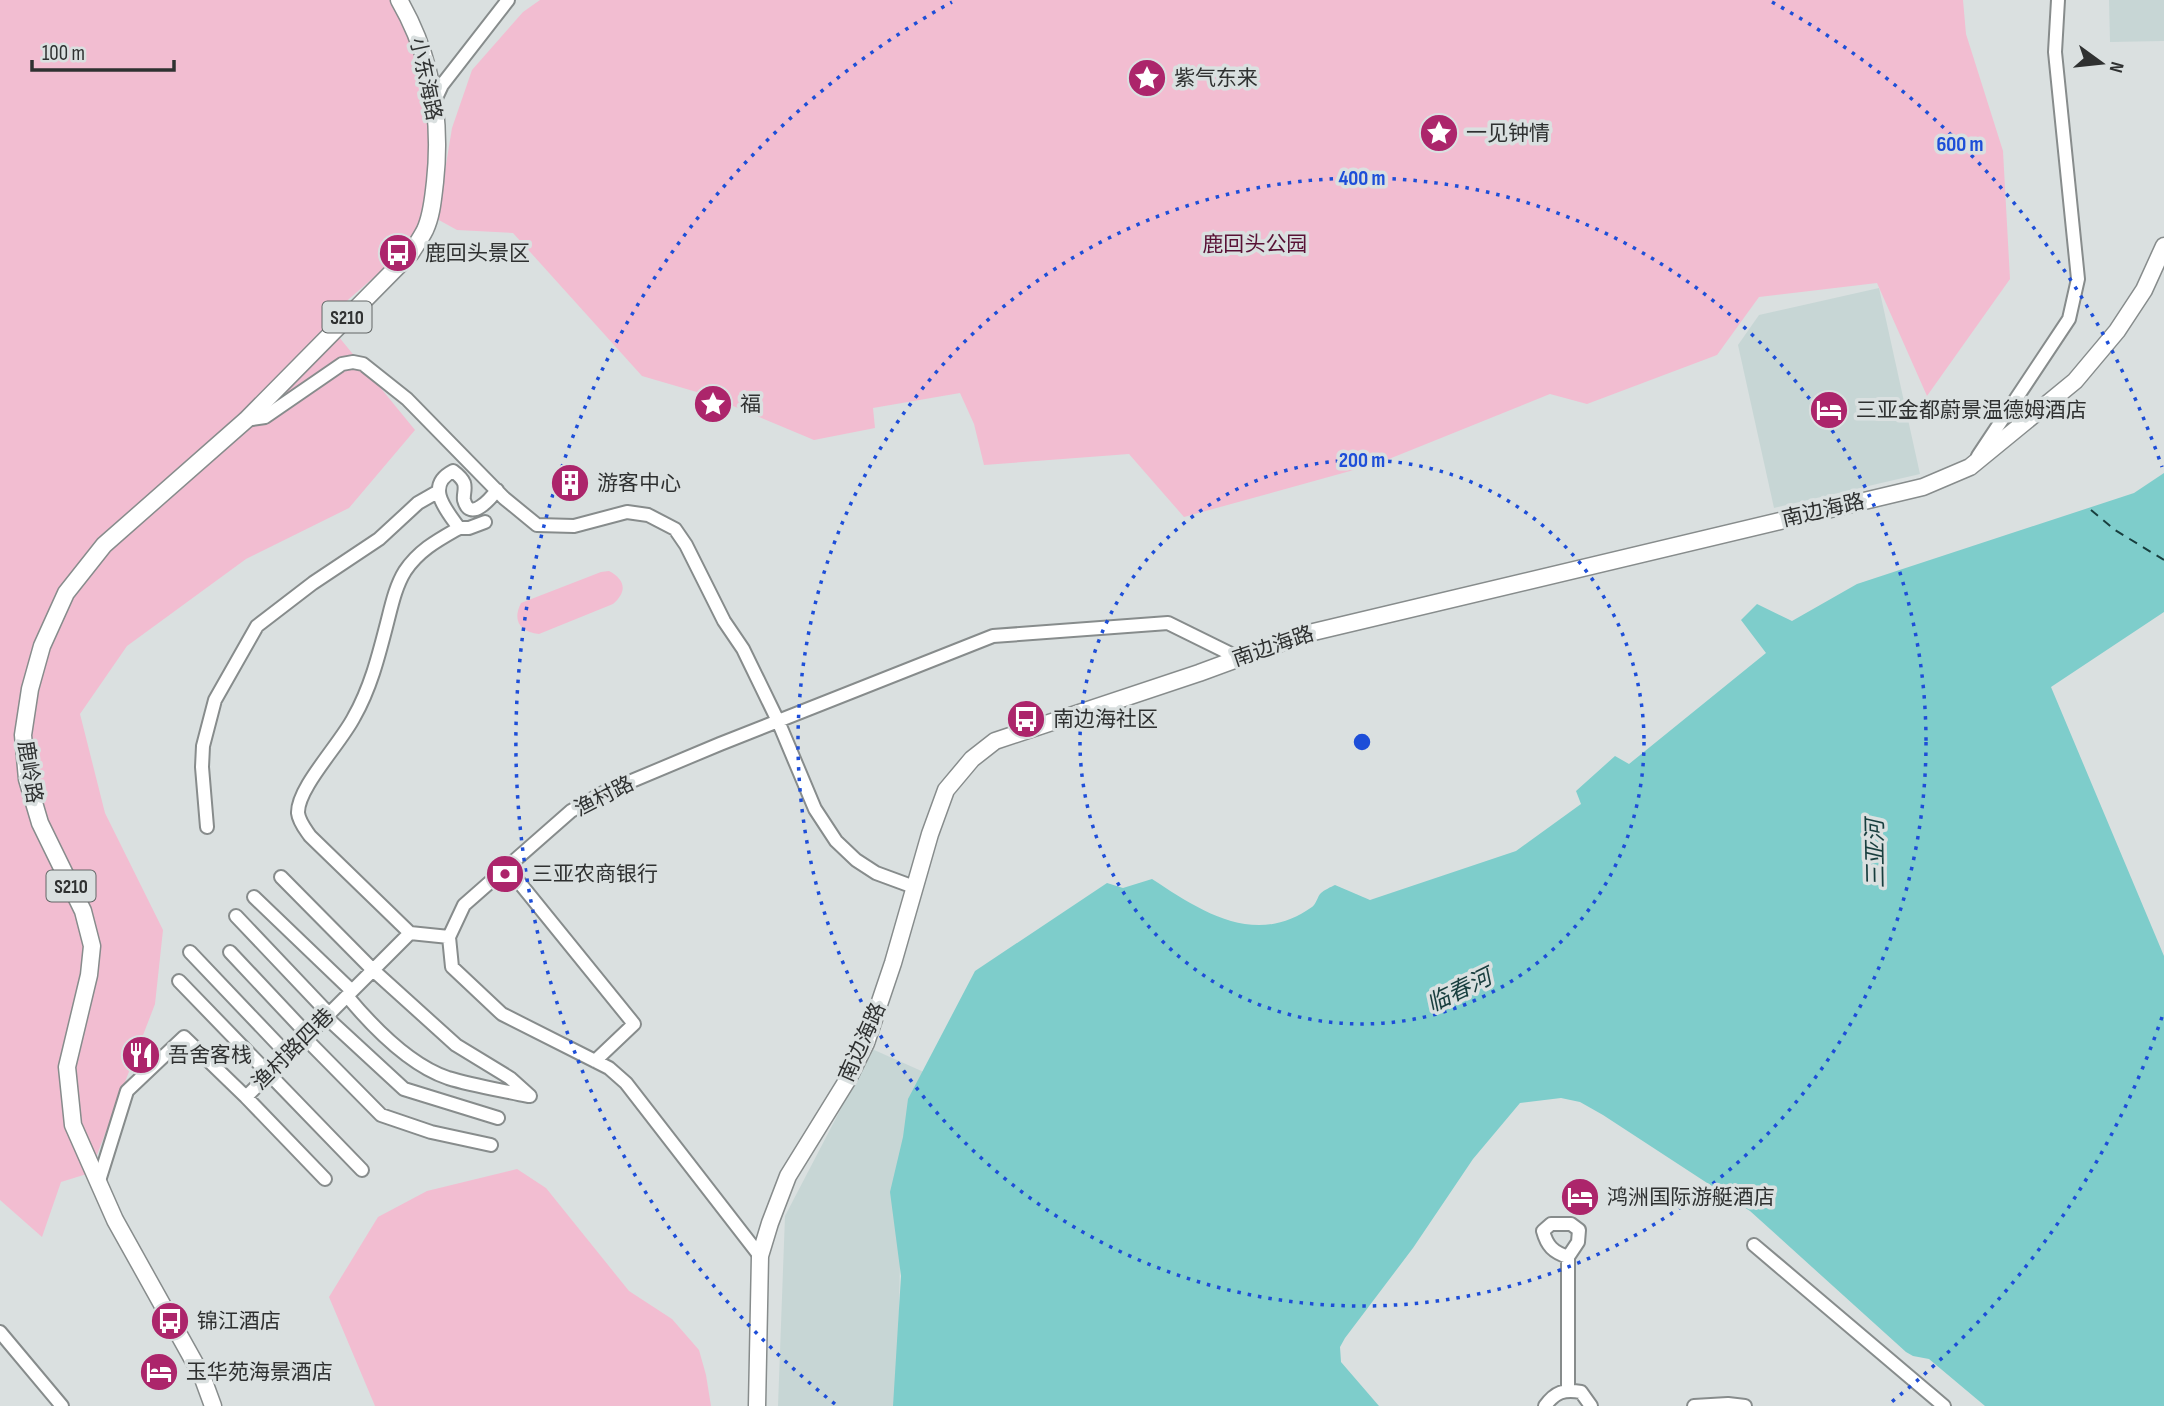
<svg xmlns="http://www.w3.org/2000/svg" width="2164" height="1406" font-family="'Sofia Sans Condensed','Noto Sans SC',sans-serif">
	<rect width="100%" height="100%" fill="#dae0e0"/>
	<path fill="#c7d6d5" d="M2109,0H2164V41L2110,42Z
		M1879,288L1920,474L1774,508L1738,345L1759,315Z
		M872,1049L926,1073L902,1168L897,1406H778L785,1216Z"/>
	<path fill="#f2bdd1" d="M0,0H394L435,77L433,184L420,237L325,320L415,430L349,508L246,559L127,646L80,714L105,813L163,930L155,1004L90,1173L61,1182L42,1237L0,1200Z
		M540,0H1963L1966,34L2003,151L2010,279L1927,396L1877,283L1759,297L1717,355L1587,404L1550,394L1379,463L1184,517L1129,454L984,465L974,424L960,393L873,408L875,428L814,440L707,395L642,376L513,233L457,230L437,219L452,128L472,70L523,12Z
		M609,571C626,580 627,592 613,604L539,634C520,632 512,621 521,603L601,572Z
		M517,1169L546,1188L629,1291L672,1319L699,1350L706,1375L711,1406H375L329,1297L378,1217L427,1191Z"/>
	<path fill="#7ecdcb" d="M2164,473V612L2051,687L2164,956V1406H1985L1929,1359L1913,1356L1906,1352L1750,1211L1603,1115L1580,1102L1561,1098L1520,1103L1473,1159L1413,1248L1345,1338L1340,1347L1341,1362L1379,1406H893L901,1276L890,1192L903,1137L908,1099L975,971L1107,883L1123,888L1152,879C1201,911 1255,948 1312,907C1317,903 1317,897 1321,893C1324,890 1331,887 1335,885L1370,900L1516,851L1581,804L1576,791L1615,756L1629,764L1766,653L1741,620L1757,604L1792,621L1857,584L2134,493Z"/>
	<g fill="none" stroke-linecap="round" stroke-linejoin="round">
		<path stroke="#183e3e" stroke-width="2" stroke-dasharray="9 7" stroke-linecap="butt" d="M2091,510L2115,530L2164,560"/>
		<g stroke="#878c8c" stroke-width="16">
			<path id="minor" d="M435,100L442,85L508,0
				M246,420L265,417L342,364L353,362L363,364L407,399L504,498L537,525L574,526L627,512L648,515L675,529L686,545L724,621L743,649L778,721L815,809L836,841L856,860L876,873L914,887
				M1978,456L2069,319L2078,279L2055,52L2058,0
				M485,522L469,528H459C447,511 424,486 453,471C457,474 462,478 464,483C466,489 463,495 464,500C470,523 491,498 497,490
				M207,827L202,767L203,746L215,700L257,626L313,583L379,539L418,503L439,491
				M506,866L634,1024L595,1061
				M281,877L373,970L456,1045L510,1078L530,1096
				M254,897L352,991
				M236,916L329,1014
				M410,933L310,836C306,830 299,822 298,813C297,788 341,743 354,717C370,689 378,658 386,627C391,608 395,587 405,571C419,550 438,540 459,528
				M190,952L288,1055
				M230,952L308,1035
				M179,981L362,1170
				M347,996C372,1026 409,1065 448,1078C474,1086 501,1090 528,1096
				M326,1017L404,1089L498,1118
				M305,1038L381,1115L431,1132L491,1145
				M246,1097L325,1179
				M98,1184L127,1091L184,1037L246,1097L410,933L449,937
				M1754,1245L1944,1406
				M760,1256L626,1083L609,1068L502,1014L452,967L449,937L464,905L571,811L603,793L720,744L993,636L1168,623L1237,657
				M0,1332L62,1406
				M1568,1391V1257L1578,1242L1579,1230L1571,1224H1551L1543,1231C1547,1246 1553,1252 1568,1257
				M1545,1406C1555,1392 1564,1389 1581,1392L1591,1406
				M1694,1406L1728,1404L1745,1406"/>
		</g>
		<g stroke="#878c8c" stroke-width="19">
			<path id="major" d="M213,1406L202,1376L115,1220L73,1125L67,1067L89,975L92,946L83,911L40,823L27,779L23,735L30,689L42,646L66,593L104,545L246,420L411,253C416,245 421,238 425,230C432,215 433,198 435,182C442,117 432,57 399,0
				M757,1406L760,1256L770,1223L788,1176L848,1079L866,1043L893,963L930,834L946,790L972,759L995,741L1199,673L1305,634L1923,487L1970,467L2075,381L2117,331L2144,290L2164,246"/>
		</g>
		<use href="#minor" stroke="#fff" stroke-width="12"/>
		<use href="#major" stroke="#fff" stroke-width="16"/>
	</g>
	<g fill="none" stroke="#1d4ed8" stroke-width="3.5" stroke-dasharray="3.5 7">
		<circle cx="1362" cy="742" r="282"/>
		<circle cx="1362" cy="742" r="564"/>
		<path d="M2162 1017A846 846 0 0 1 1889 1404M835 1404A846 846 0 0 1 952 2M1772 2A846 846 0 0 1 2162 467"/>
	</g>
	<defs>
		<g id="sight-disc" transform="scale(2.0125)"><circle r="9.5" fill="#ac256b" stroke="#dae0e0"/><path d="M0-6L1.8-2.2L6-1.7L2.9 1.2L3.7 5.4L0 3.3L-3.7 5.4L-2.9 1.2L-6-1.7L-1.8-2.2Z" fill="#fff"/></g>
		<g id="bus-disc" transform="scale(2.0125)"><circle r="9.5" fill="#ac256b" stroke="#dae0e0"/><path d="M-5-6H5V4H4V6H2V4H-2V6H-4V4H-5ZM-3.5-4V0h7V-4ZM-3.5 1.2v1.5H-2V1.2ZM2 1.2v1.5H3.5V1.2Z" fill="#fff"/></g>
		<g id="hotel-disc" transform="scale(2.0125)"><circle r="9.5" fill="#ac256b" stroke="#dae0e0"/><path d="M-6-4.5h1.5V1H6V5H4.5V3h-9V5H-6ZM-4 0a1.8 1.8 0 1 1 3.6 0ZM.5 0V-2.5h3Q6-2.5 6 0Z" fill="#fff"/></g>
		<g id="building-disc" transform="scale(2.0125)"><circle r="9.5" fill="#ac256b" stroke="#dae0e0"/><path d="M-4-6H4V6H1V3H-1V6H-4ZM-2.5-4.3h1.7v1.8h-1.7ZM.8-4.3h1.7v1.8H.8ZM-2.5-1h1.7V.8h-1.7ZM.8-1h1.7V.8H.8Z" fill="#fff"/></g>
		<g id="bank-disc" transform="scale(2.0125)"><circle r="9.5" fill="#ac256b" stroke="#dae0e0"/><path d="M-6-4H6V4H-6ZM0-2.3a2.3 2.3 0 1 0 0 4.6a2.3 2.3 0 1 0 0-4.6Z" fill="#fff"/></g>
		<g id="restaurant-disc" transform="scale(2.0125)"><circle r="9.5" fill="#ac256b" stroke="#dae0e0"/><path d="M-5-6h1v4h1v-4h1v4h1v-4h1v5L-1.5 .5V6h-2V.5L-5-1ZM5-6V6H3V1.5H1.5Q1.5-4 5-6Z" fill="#fff"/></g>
	</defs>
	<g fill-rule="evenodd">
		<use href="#sight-disc" x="1147" y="78"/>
		<use href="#sight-disc" x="1439" y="133"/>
		<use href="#bus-disc" x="398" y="253"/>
		<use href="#sight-disc" x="713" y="404"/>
		<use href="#hotel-disc" x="1829" y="410"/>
		<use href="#building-disc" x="570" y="483"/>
		<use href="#bus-disc" x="1026" y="719"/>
		<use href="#bank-disc" x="505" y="874"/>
		<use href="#restaurant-disc" x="141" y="1055"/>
		<use href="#hotel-disc" x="1580" y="1197"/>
		<use href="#bus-disc" x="170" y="1321"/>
		<use href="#hotel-disc" x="159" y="1372"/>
	</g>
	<g text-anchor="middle" stroke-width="7" stroke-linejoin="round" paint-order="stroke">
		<g fill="#dae0e0" stroke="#626666" stroke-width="2">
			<rect x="322.5" y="301.5" width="49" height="31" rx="5"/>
			<rect x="46.5" y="870.5" width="49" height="31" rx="5"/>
		</g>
		<g font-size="19" font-weight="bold" fill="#2f3131">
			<text x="347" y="324">S210</text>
			<text x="71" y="893">S210</text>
		</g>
		<g font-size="21" fill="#2f3131" stroke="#dae0e0" text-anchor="start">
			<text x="1174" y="85">紫气东来</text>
			<text x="1466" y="140">一见钟情</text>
			<text x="425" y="260">鹿回头景区</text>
			<text x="740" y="411">福</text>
			<text x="1856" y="417">三亚金都蔚景温德姆酒店</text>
			<text x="597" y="490">游客中心</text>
			<text x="1053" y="726">南边海社区</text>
			<text x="532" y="881">三亚农商银行</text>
			<text x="168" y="1062">吾舍客栈</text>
			<text x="1607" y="1204">鸿洲国际游艇酒店</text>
			<text x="197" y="1328">锦江酒店</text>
			<text x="186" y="1379">玉华苑海景酒店</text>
		</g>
		<g font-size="21" fill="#2f3131" stroke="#dae0e0">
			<text transform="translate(426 79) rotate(78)" y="7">小东海路</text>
			<text transform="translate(1823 510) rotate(-13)" y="7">南边海路</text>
			<text transform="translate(1273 646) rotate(-19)" y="7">南边海路</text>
			<text transform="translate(30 772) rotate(81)" y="7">鹿岭路</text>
			<text transform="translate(604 796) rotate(-27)" y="7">渔村路</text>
			<text transform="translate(862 1042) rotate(-66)" y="7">南边海路</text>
			<text transform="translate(293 1049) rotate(-45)" y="7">渔村路四巷</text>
		</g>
		<g font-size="21" fill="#581135" stroke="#dae0e0">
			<text x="1255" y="251">鹿回头公园</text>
		</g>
		<g font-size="23" font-style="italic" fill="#183e3e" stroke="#dae0e0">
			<text transform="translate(1875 854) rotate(-91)" y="8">三亚河</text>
			<text transform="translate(1459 990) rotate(-26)" y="8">临春河</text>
		</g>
	</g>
	<circle cx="1362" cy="742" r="10" fill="#1d4ed8" stroke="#dae0e0" stroke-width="3.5"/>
	<g font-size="21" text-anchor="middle" font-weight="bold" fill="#1d4ed8" stroke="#dae0e0" stroke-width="7" stroke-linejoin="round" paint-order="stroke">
		<text x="1960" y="151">600 m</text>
		<text x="1362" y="185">400 m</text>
		<text x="1362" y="467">200 m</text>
	</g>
	<g transform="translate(2101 63) rotate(105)" stroke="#dae0e0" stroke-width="5" paint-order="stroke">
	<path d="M0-5L12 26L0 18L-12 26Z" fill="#2f3131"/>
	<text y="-10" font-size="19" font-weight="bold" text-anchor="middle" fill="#2f3131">N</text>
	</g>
	<path d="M32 60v10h142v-10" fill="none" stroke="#2f3131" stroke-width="3.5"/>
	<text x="42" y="60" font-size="21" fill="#2f3131" stroke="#dae0e0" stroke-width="5" paint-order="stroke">100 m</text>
</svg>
